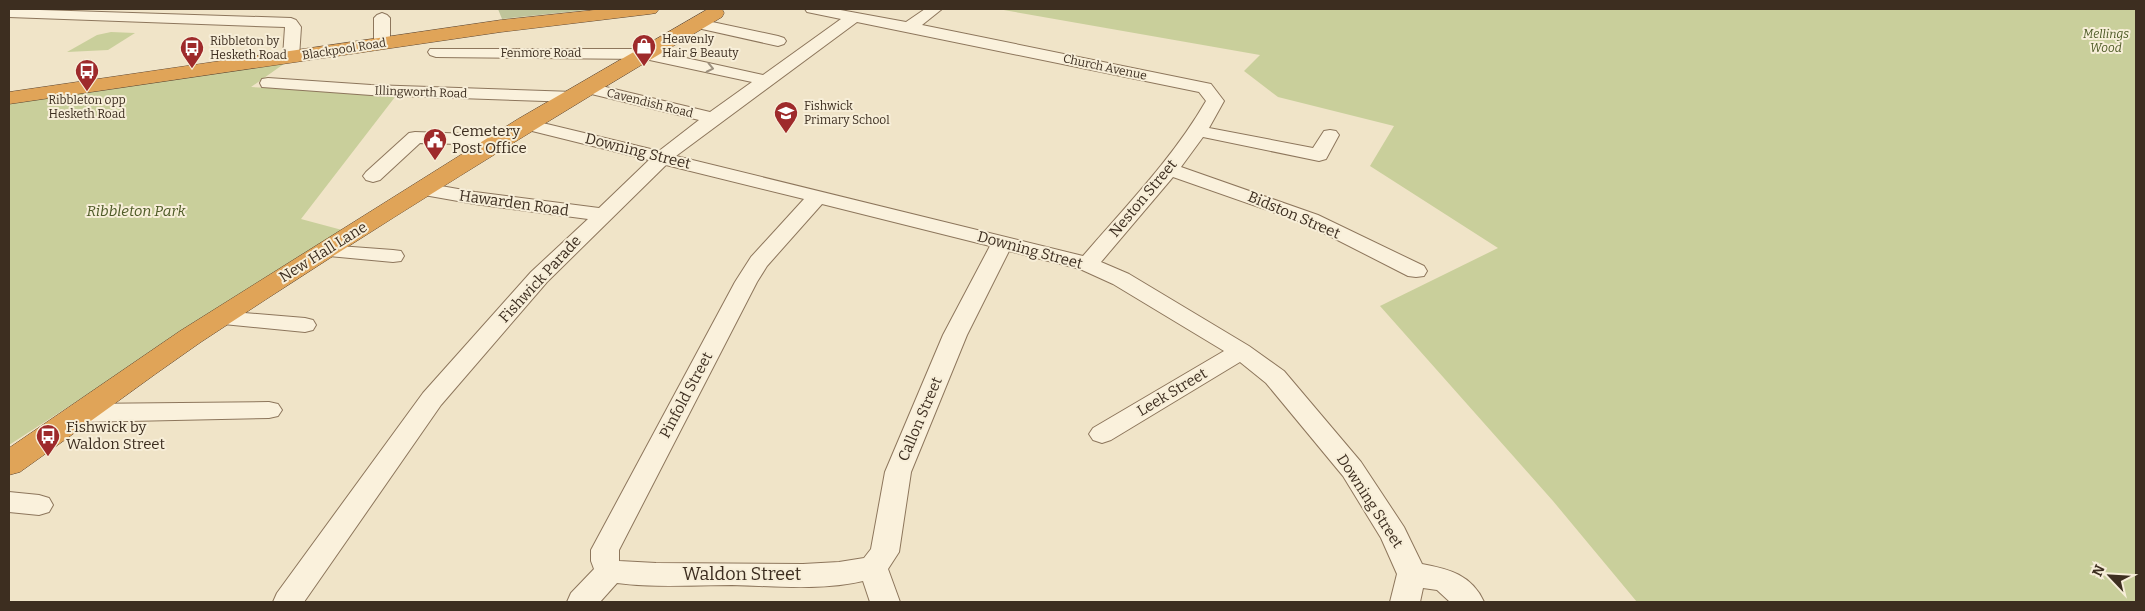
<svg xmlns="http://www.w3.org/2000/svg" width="2145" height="611" font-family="Bitter,serif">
	<rect width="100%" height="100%" fill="#f0e4c8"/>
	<path fill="#c9cf9b" d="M998,9H2136V602H1637L1553,501L1380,306L1498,248L1370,166L1394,126L1278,97L1244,71L1260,55Z
		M111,32L135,33L108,50L67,52L97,35Z
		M288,61L251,87L374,93L395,97L301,219L342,230L9,445V102L225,69Z"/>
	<path fill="#bfc49a" d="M498,9H596L502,19Z"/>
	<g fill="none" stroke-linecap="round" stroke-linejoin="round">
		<g stroke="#8d765c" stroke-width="2">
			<path id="minor" d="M9,9L291,18L296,20L301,27L299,57L297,60H285L283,57L285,27L9,17Z
				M805,9H835L906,22L925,9H942L922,25L1211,84L1224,101L1209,128L1313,148L1324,131L1330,130L1336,131L1339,135L1326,159L1319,161L1203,137L1181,167L1318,215L1424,266L1427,271L1424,276L1416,277L1408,276L1304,223L1173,177L1101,262L1129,274L1249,346L1284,371L1361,462L1404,527L1422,564C1449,569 1472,575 1484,602H1450L1437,590L1423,588L1420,602H1390L1397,574L1381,538L1343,476L1266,383L1240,362L1111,440L1102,443L1093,440L1089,434L1093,428L1224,351L1113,284L1080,269L1009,251L967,335L911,472L899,552L888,569L900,602H870L863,581C820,591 776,586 732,585C694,585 655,588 617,583L600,602H567L571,593L594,569L591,561V550L735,282L751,257L804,199L666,165L547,282L441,405L304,602H273L277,593L423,393L531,272L588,219L475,204L424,195L417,193L414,189L417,185L424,183L475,192L599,208L649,160L520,128L517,124L520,120L526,119L659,151L699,120L583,92L581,88L583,84L589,83L710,112L752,82L645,59L436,57L430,55L428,52L430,49H645L763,75L841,19L807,12ZM857,22L1199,92L1206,101C1173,158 1126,206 1083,256L676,156ZM822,204L990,246L943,335L885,472L871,549L864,558L839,562L803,564L656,563L619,561V550L757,282L767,266Z
				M382,13L387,15L390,18V44L388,47H376L374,44V18L377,15Z
				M698,19L778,36L784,38L786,41L784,44L778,46L693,27L690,24L693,21Z
				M268,78L371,85L574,92L580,93L583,97L580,101L574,102L371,95L262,87L260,83L262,79Z
				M415,132L501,135L507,136L510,140L507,144L501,145L420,143L380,180L373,182L366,180L363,176L366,172L409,133Z
				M325,245L393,250L401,251L404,256L401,261L393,262L318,255L314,251L318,247Z
				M221,311L305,318L313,320L316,325L313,330L305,332L213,323L210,318L213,313Z
				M269,402L278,404L282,410L278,416L269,418L82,422L73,419L69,413L73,407L82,404Z
				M9,492L39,495L49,498L53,505L49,512L39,515L9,512Z"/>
		</g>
		<g stroke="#5b4430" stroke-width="1">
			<path id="highway" d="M604,9H659L656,13L650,14L501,32L9,104V92L501,20Z
				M708,9H722L724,13L722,17C546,121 372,229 201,342C140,384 81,429 20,472L9,475V448L180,331L518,119Z"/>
		</g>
		<use href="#minor" fill="#faf1dc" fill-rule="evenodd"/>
		<use href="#highway" fill="#e0a458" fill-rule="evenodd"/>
	</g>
	<defs><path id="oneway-chevron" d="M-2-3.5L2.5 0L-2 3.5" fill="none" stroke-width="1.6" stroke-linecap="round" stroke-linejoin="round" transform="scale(1.25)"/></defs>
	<use stroke="#9c907e" href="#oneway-chevron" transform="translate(710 68) rotate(12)"/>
	<defs>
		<g id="shop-pin" transform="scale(1.25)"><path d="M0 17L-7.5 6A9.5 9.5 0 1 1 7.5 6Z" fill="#9e2a2b" stroke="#f7eed8"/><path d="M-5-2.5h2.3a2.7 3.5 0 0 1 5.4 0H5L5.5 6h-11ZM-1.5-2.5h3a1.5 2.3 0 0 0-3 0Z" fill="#fff"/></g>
		<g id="bus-pin" transform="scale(1.25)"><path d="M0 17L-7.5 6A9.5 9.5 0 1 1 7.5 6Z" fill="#9e2a2b" stroke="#f7eed8"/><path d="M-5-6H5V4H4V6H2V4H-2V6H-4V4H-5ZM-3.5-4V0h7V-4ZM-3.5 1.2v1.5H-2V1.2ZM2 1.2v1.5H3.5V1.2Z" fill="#fff"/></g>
		<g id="school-pin" transform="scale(1.25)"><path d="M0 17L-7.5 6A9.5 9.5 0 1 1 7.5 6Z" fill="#9e2a2b" stroke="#f7eed8"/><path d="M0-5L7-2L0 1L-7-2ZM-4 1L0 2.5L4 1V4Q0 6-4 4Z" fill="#fff"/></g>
		<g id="civic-pin" transform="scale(1.25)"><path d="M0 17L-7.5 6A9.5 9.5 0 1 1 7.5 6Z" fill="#9e2a2b" stroke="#f7eed8"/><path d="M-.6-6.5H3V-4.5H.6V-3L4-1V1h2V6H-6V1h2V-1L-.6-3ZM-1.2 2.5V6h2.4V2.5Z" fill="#fff"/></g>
	</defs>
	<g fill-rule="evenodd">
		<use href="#shop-pin" x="644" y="46"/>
		<use href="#bus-pin" x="192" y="48"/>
		<use href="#bus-pin" x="87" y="71"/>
		<use href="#school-pin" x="786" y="113"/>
		<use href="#civic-pin" x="435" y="140"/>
		<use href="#bus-pin" x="48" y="436"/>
	</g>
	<g text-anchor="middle" stroke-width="4" stroke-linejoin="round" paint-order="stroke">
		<g font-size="12" font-style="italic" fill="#4d5a26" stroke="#f7eed8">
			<text x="2106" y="38">Mellings<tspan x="2106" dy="14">Wood</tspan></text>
		</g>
		<g font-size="12" fill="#3d2e20" stroke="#f7eed8" text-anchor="start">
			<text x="662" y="43">Heavenly<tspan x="662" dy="14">Hair &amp; Beauty</tspan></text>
			<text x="210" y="45">Ribbleton by<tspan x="210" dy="14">Hesketh Road</tspan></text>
			<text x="87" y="104" text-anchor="middle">Ribbleton opp<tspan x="87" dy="14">Hesketh Road</tspan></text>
			<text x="804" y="110">Fishwick<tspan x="804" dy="14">Primary School</tspan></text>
		</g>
		<g font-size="12" fill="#3d2e20" stroke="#f7eed8">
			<text transform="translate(344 49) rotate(-9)" y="4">Blackpool Road</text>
			<text x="541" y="57">Fenmore Road</text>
			<text transform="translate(1105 67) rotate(12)" y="4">Church Avenue</text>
			<text transform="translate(421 92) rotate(2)" y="4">Illingworth Road</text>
			<text transform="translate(650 103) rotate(14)" y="4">Cavendish Road</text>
		</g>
		<g font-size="15" fill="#3d2e20" stroke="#f7eed8" text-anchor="start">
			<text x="452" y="136">Cemetery<tspan x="452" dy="17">Post Office</tspan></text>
			<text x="66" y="432">Fishwick by<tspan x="66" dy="17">Waldon Street</tspan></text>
		</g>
		<g font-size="15" fill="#3d2e20" stroke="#f7eed8">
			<text transform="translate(638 151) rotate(14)" y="5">Downing Street</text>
			<text transform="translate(1143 198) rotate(-50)" y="5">Neston Street</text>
			<text transform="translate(514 203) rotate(8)" y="5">Hawarden Road</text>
			<text transform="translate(1294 215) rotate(23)" y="5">Bidston Street</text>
			<text transform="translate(1030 250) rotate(15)" y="5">Downing Street</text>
			<text transform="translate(323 252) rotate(-32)" y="5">New Hall Lane</text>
			<text transform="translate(540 279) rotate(-47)" y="5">Fishwick Parade</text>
			<text transform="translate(1172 392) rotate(-31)" y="5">Leek Street</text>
			<text transform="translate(686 395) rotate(-62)" y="5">Pinfold Street</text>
			<text transform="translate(920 419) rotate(-67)" y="5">Callon Street</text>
			<text transform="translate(1370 501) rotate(57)" y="5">Downing Street</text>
		</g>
		<g font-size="15" font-style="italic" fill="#4d5a26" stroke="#f7eed8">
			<text x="136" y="216">Ribbleton Park</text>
		</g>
		<g font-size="18" fill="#3d2e20" stroke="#f7eed8">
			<text x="742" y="580">Waldon Street</text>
		</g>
	</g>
	<rect width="2145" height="611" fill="none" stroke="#3d2e20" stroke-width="20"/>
	<g transform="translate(2110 576) rotate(295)" stroke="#f7eed8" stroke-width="4" paint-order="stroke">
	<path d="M0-4L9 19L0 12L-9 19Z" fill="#3d2e20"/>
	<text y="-8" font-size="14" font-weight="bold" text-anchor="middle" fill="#3d2e20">N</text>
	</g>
</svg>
